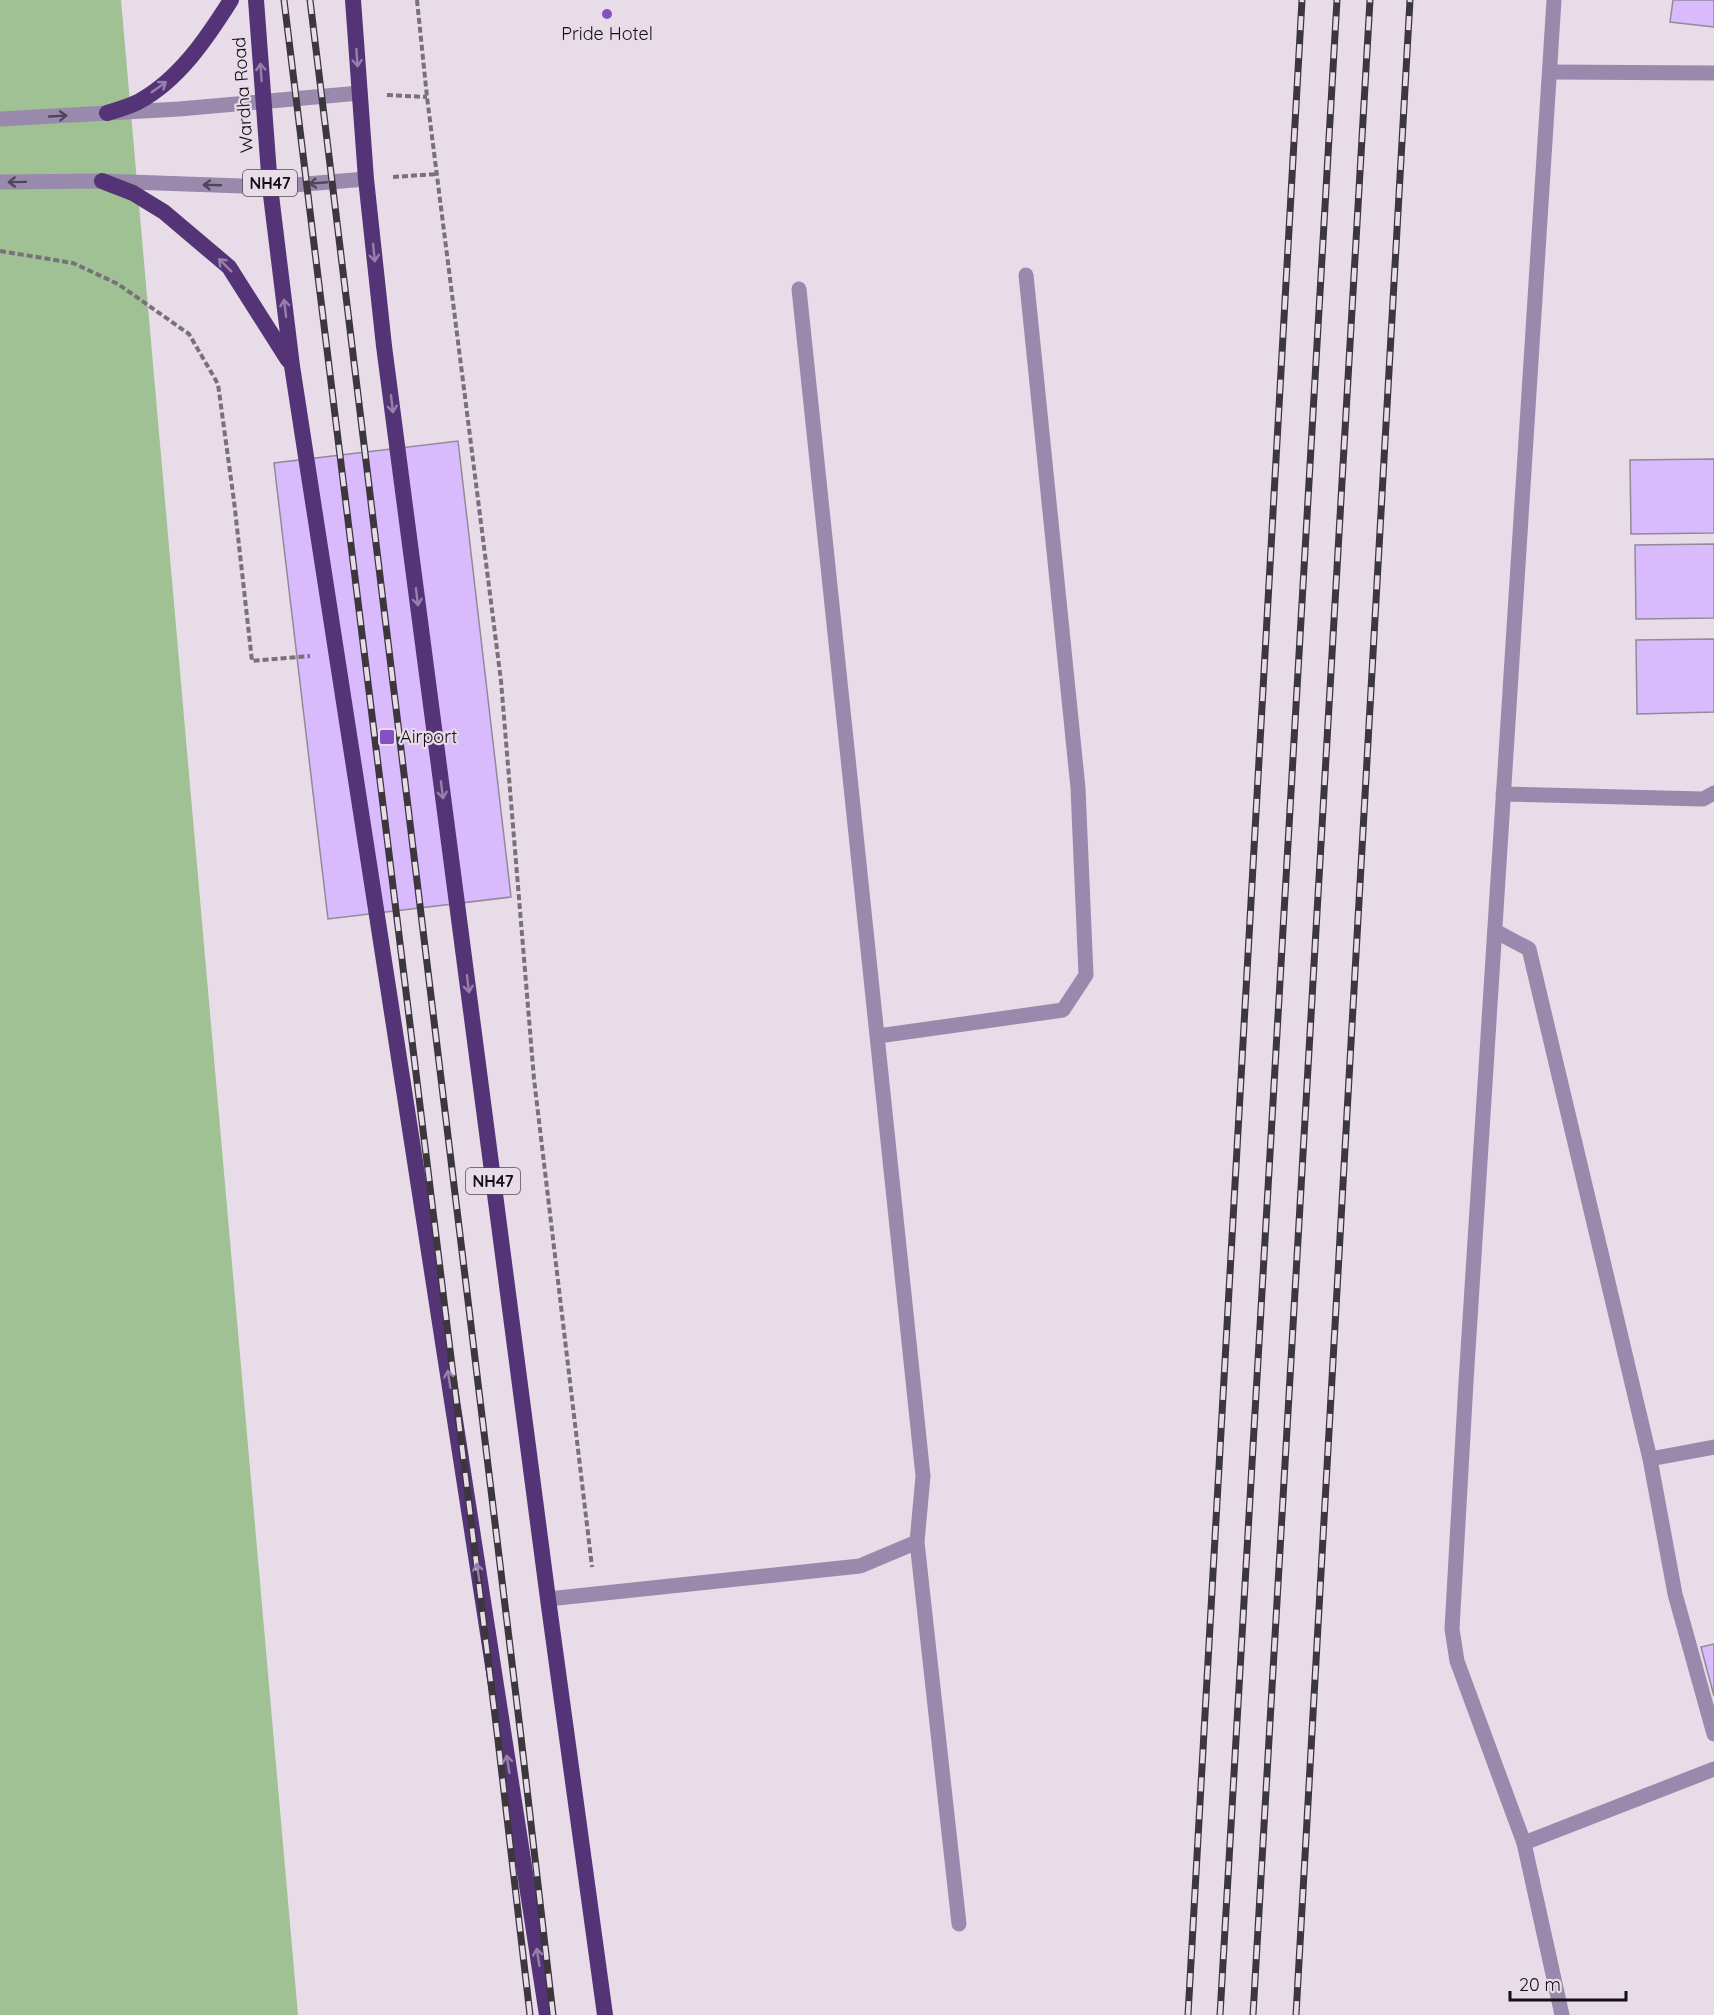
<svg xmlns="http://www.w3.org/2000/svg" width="1714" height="2015" font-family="Quicksand,sans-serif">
	<rect width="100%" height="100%" fill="#e8dce9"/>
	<path fill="#9fc193" d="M0,0H121L298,2015H0Z"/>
	<path fill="#d9bbfd" stroke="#908a99" stroke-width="1.5" d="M1673,0H1714V27L1670,22Z
		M458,441L511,897L328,919L274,463Z
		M1714,459V533L1631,534L1630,460Z
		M1714,544V618L1636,619L1635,545Z
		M1714,639V712L1637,714L1636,640Z
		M1714,1644V1696L1701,1647Z"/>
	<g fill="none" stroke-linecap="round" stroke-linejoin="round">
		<path stroke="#79717a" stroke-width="4" stroke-dasharray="6 3" stroke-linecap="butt" d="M417,0L427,97L501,681L534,1079L592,1567
			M387,95L427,97
			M393,177L437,174
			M0,251L73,263L118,284L189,334L218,384L234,501L252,661L310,656"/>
		<path stroke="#998aad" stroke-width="15" d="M0,119L179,109L360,93
			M0,182L102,181L270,187L366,179"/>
		<path stroke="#998aad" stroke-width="15" d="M1550,72L1714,73
			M1503,794L1703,799L1714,793
			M1495,931L1529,949L1650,1459L1714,1447
			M878,1036L1063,1010L1086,975L1078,788L1026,275
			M1650,1459L1675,1594L1714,1734
			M917,1542L959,1924
			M548,1599L860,1566L917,1542L923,1476L799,289
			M1524,1843L1714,1769"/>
		<path stroke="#998aad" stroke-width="15" d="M1554,0L1466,1382L1452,1629L1457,1661L1524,1843L1562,2015"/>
		<path stroke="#543476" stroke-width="16" d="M256,0L270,187L292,366L547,2015
			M353,0L366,179L384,346L548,1599L605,2015
			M107,113C117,110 128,107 138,102C179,80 207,38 231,0
			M102,181L133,193L164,212L229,267L288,360"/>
		<g stroke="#3c373d" stroke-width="7">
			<path id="rail" d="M284,0L498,1740L530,2015
				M310,0L521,1737L553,2015
				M1188,2015L1302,0
				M1220,2015L1337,0
				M1253,2015L1370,0
				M1296,2015L1410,0"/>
		</g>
		<use href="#rail" stroke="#e8dce9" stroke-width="4.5" stroke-dasharray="14" stroke-linecap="butt"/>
	</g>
	<defs><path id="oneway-shaft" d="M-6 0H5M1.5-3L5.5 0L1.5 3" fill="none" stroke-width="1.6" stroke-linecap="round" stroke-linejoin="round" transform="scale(1.5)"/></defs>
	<g stroke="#9780aa">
		<use href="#oneway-shaft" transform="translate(357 58) rotate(86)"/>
		<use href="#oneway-shaft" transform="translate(261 72) rotate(-94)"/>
		<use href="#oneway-shaft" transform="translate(159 87) rotate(-35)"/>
		<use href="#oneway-shaft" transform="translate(374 253) rotate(84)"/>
		<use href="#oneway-shaft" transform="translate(225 265) rotate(-135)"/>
		<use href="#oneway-shaft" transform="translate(285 308) rotate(-97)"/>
		<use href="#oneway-shaft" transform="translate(392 404) rotate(83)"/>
		<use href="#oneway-shaft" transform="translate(417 597) rotate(83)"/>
		<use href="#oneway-shaft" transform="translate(442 790) rotate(83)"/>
		<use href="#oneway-shaft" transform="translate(468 984) rotate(83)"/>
		<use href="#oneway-shaft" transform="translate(449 1379) rotate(-99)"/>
		<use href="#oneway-shaft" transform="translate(478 1572) rotate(-99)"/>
		<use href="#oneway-shaft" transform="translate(508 1764) rotate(-99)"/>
		<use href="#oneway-shaft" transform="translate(538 1957) rotate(-99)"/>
	</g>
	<g stroke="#4f4659">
		<use href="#oneway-shaft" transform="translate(58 116) rotate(-3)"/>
		<use href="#oneway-shaft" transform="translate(17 182) rotate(179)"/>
		<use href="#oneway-shaft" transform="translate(318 183) rotate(175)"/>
		<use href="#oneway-shaft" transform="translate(212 185) rotate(-178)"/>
	</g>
	<g fill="#854fc6" stroke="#e8dce9" stroke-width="2">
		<circle cx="607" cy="14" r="6"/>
		<rect x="379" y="729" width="16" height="16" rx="3"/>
	</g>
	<g text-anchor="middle" stroke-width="4.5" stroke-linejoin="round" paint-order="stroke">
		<g fill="#e8dce9" stroke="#534c54" stroke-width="1.5">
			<rect x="243" y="170" width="54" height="26" rx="4.5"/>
			<rect x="466" y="1168" width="54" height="26" rx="4.5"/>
		</g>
		<g font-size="16" font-weight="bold" fill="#130f14">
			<text x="270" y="189">NH47</text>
			<text x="493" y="1187">NH47</text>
		</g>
		<g font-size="18" fill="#130f14" stroke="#e8dce9">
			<text x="607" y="40">Pride Hotel</text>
			<text x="400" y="743" text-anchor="start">Airport</text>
		</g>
		<g font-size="18" fill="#130f14" stroke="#e8dce9">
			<text transform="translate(243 95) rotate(-94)" y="6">Wardha Road</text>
		</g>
	</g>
	<path d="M1510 1991v9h116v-9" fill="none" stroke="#130f14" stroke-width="3"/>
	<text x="1519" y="1991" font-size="18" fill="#130f14" stroke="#e8dce9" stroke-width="4.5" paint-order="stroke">20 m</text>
</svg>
